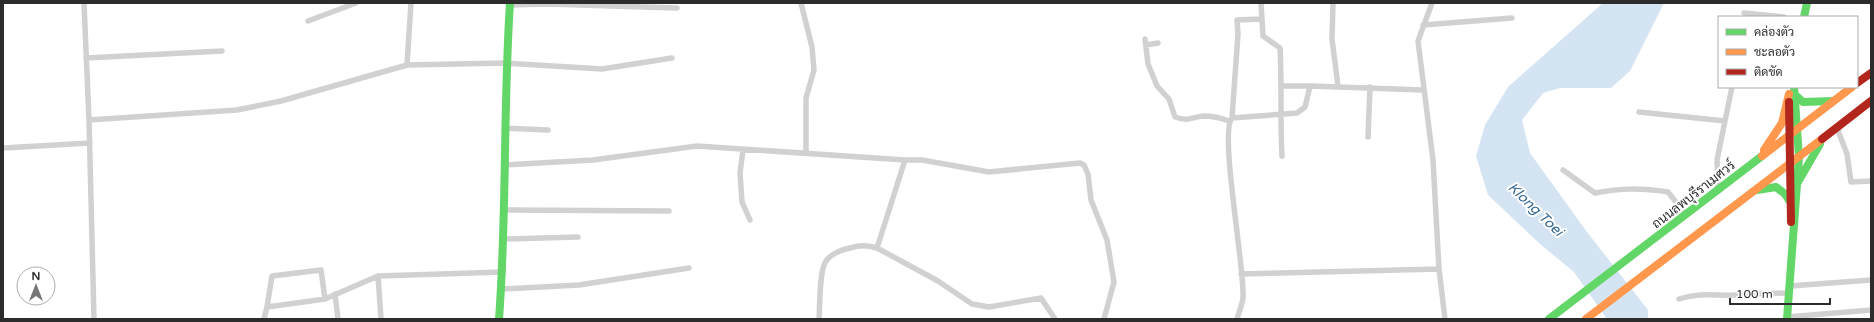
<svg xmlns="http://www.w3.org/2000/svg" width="1874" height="322" font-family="'Varela Round',Sarabun,sans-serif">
	<rect width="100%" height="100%" fill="#fff"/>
	<path fill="#d4e4f2" d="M1603,3H1664L1630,71L1611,88H1560L1543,93L1522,120L1530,153L1587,232L1648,310V319H1607L1574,272L1540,244L1488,195L1476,156L1485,125L1508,87Z"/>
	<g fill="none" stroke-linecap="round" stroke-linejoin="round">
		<path stroke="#d1d1d1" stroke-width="5.5" d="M84,3L89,120L94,319
			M411,3L407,65L505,63L602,69L672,58
			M801,3L812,47L814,70L806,98V152
			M1261,3L1263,36L1280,48C1282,84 1280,120 1282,156
			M1333,3L1332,39L1338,86
			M1432,3L1418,41L1433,160L1439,269L1445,319
			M509,5L547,4L677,8
			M1744,13L1784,17
			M308,21L356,3
			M1423,25L1512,18
			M1145,39L1148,64L1157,86L1169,99L1175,117C1189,122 1191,117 1204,116C1212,116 1221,118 1229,121
			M1146,45L1158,43
			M86,58L222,51
			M1282,86H1310
			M1639,112L1725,121
			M1232,118L1238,34L1237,20L1262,19
			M89,120L237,110L281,101L407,65
			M505,128L548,130
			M1837,128L1847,154L1851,182L1871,181
			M1368,137L1370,87
			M3,148L90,143
			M743,150L740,173L742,202L750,220
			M905,160H922L989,172L1080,163L1084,165L1088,174L1091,200L1107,240L1114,282L1104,319
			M505,165L593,160L697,146L905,160L877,248L938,281L972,304L989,307L1041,298L1055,319
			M1563,170L1595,193C1622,188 1641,188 1668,192L1686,215
			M1718,190L1717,160L1732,87
			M505,210L669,211
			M504,239L578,237
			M1241,274L1439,269
			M378,276L381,319
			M1790,286L1871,280
			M502,289L579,285L689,268
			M335,294L338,319
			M1679,299C1701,292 1716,296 1737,295C1755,294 1772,293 1789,293
			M267,307L272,276L321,270L325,299
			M1787,317L1871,310
			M264,319L267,307L325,299L378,276L503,272
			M819,319C820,306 819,271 826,261C832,253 840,250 850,248C860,245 866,245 877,248
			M1237,319C1239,312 1242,305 1243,298C1245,268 1219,132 1232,118L1297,113L1305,107L1310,86L1423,90"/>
		<path stroke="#63d668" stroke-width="8" d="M1804,17L1807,3
			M1794,94L1803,102L1833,101
			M1798,182L1820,144
			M1757,190L1776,187L1785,194L1790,202
			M499,319C507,214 503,108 510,3
			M1549,319L1762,156
			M1787,319L1799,157L1794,87"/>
		<path stroke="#ff974d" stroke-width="8" d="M1764,150L1782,123L1789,94
			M1762,156L1852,87
			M1586,319L1822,139"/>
		<path stroke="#b3261e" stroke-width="8" d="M1857,83L1871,73
			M1789,102L1791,222
			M1822,139L1871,101"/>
	</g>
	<g text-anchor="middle" stroke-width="4" stroke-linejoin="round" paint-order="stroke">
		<g font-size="13" fill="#2c2c2c" stroke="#fff">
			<text transform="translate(1693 194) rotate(-38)" y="5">ถนนลพบุรีราเมศวร์</text>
		</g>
		<g font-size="14" font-style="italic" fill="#366891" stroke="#fff">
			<text transform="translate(1536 209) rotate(44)" y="5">Klong Toei</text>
		</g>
	</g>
	<rect width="1874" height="322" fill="none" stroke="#2c2c2c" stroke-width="8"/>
	<rect x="1718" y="16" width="140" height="72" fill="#ffffff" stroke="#ababab"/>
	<rect x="1726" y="29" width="20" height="6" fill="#63d668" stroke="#ababab"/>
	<text x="1754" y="36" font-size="12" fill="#2c2c2c">คล่องตัว</text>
	<rect x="1726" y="49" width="20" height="6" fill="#ff974d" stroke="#ababab"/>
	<text x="1754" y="56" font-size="12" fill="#2c2c2c">ชะลอตัว</text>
	<rect x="1726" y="69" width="20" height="6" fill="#b3261e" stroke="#ababab"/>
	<text x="1754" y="76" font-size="12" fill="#2c2c2c">ติดขัด</text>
	<g transform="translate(36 286)"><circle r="19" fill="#ffffff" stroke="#ababab"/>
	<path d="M0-3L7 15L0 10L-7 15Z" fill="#767676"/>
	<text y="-6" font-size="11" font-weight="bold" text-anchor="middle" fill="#2c2c2c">N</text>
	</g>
	<path d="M1730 298v6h100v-6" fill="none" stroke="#2c2c2c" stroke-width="2"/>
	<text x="1736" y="298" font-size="12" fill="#2c2c2c" stroke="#ffffff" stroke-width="3" paint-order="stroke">100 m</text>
</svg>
